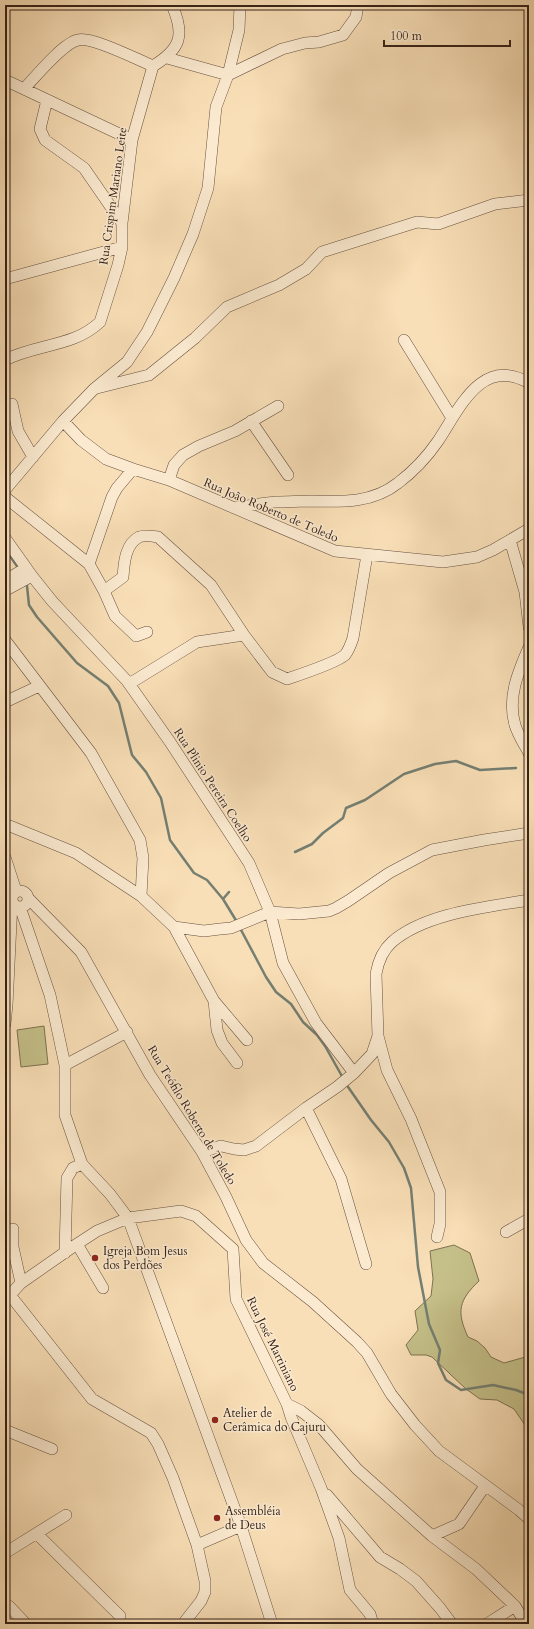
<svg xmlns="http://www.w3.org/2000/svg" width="534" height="1629" font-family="Cardo,serif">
	<rect width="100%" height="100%" fill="#f9dfb7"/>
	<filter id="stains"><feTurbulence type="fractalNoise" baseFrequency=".005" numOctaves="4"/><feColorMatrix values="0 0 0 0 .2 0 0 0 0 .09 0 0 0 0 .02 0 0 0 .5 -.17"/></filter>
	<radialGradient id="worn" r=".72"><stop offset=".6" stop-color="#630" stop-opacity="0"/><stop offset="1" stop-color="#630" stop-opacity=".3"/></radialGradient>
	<path fill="#c5c089" stroke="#7e7150" d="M44,1026L48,1064L21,1067L17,1030Z
		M454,1245L470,1253L479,1281C459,1300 456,1311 468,1337L477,1341L485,1348L491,1357L504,1363L529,1356V1431L514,1409L497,1400L480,1399L466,1389L432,1357L426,1355H411L406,1345L418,1330L415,1311L431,1296L433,1279L430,1251Z"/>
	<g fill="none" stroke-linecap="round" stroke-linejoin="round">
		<path stroke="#747f72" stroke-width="2.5" d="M5,549L19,569
			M25,583L27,586L29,605L37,617L77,663L108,686L119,703L132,755L146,772L161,798L170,840L194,873L207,880L223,899L237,922
			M295,852L312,844L323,833L343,818L346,808L365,800L404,774L435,764L456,761L480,770L516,768
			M223,899L229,892
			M240,928L266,977L276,992L291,1004L303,1022L317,1035L325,1046L343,1078
			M346,1084L371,1120L389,1142L404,1168L411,1188L418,1267L429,1324L440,1350L438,1363L446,1380L461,1390L493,1385L516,1390L529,1395"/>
		<g stroke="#675140" stroke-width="12">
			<path id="minor" d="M167,58L228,75
				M153,66C181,49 185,35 172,5
				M228,75L282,49L305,43L319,42L343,35L356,17L358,5
				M5,80L132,140
				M24,89C36,76 63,43 78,40C92,36 138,60 153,66
				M47,100L40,129L45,140L84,168L122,223
				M5,279L122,247
				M404,340L452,418
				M5,360C36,344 74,347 100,322L118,265L122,247V223L132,140L153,66
				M97,388L149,375L195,338L227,307L279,285L306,269L322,252L417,222L438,224L495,204L529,200
				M12,404L18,431L33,457
				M63,421L81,440L106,459L133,469L169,480L335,551L443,562L477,557L493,550L529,529
				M251,421L288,475
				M169,480L174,465L183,455L199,446L235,431L278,406
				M5,490L63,421L94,389L127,362L147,332L174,278L193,234L208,188L216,107L228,75L239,30L240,5
				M5,497L89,564L104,591L115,616L136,636L147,632
				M234,508C247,506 262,503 276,502C288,502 300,501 312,501C343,502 373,503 398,483C414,471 427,457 438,441C459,410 481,355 529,383
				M5,538L32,576L52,601L127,681L170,742L249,863L270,912L283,963L316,1023L354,1073
				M510,540L525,592L529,627
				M89,564L112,497L117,488L133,469
				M6,580L26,568
				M8,589L32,576
				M104,591L123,577C124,564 125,544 139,537C144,535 152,536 158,537L211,585L244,635L272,672L287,679C299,675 337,662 345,655C349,650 351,644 353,638L367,555
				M5,640L91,753L140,840L143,858L141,896
				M529,647C518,672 507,698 515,725C518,735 524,744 529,753
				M129,684L197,642L244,635
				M5,702L39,686
				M5,824L76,853L141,896L174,927L214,1001L217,1030L222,1043L237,1063
				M5,857L16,891
				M12 899a8 8 0 1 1 16 0a8 8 0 1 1-16 0Z
				M28,898L81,952L150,1075L202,1152L226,1197L246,1240L263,1263L313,1302L357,1342L367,1353L391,1394L415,1425L439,1451L519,1510L529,1519
				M20,907L50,995L65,1065V1115L82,1164L110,1194L128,1218L241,1526L272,1624
				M174,927L204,931L220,929L231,928L270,912L299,914L329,911L336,908L348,901L389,873L432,850L484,840L529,833
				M214,1001L247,1040
				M5,1024L7,1005L12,902
				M378,1036L387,1070L411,1119L440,1192V1224L437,1237
				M65,1065L127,1032
				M306,1108L341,1179L366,1264
				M202,1152L221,1146L234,1149L244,1150L256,1146L306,1108L337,1087L354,1073L372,1054L378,1036L376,974C378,962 383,950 392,942C425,913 488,907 529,900
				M13,1229V1247L21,1283
				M506,1232L529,1219
				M77,1244L103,1288
				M233,1249L236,1299L287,1404L291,1417L321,1488L339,1538L350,1590L370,1614L373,1624
				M65,1253L67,1178L73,1168L82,1164
				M5,1292L10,1295L92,1399L151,1433L158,1444L173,1478L197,1545L205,1581V1592L201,1601L183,1624
				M10,1295L21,1283L77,1244L97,1231L128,1218L181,1211L196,1216L233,1249
				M287,1404L301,1411L319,1425L357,1469L432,1536L476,1569L515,1606L526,1624
				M5,1430L52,1449
				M327,1495L380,1557L400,1569L416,1581L440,1608L452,1624
				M37,1534L120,1616
				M432,1536L459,1524L485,1486
				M197,1545L241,1526
				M5,1553L66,1515
				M5,1605L9,1606L26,1624
				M487,1624L515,1606"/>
		</g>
		<use href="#minor" stroke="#fbead0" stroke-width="11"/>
	</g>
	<g fill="#8f2418" stroke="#fbead0" stroke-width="1.5">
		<circle cx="95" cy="1258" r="4"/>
		<circle cx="215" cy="1420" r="4"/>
		<circle cx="217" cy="1518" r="4"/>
	</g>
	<g text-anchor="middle" stroke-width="3" stroke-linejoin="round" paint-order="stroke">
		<g font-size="12" fill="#362218" stroke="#fbead0">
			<text transform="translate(113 196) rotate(-82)" y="4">Rua Crispim Mariano Leite</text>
			<text transform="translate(271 510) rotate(23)" y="4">Rua João Roberto de Toledo</text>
			<text transform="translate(213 785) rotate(57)" y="4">Rua Plinio Pereira Coelho</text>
			<text transform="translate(192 1115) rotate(59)" y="4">Rua Teófilo Roberto de Toledo</text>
			<text transform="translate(273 1344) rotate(64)" y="4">Rua José Martiniano</text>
		</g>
		<g font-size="12" fill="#362218" stroke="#fbead0" text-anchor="start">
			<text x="103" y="1255">Igreja Bom Jesus<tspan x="103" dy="14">dos Perdões</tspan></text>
			<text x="223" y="1417">Atelier de<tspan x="223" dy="14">Cerâmica do Cajuru</tspan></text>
			<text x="225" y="1515">Assembléia<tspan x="225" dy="14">de Deus</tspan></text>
		</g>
	</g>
	<rect width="534" height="1629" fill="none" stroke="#f9dfb7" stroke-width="20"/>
	<rect x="6" y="6" width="522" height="1617" fill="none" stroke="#362218" stroke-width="2"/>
	<rect x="10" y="10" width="514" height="1609" fill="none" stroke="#362218"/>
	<path d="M384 40v6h126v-6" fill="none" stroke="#362218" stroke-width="2"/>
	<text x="390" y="40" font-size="12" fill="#362218" stroke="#fbead0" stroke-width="3" paint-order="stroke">100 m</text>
	<rect width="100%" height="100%" filter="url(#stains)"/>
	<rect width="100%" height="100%" fill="url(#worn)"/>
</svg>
